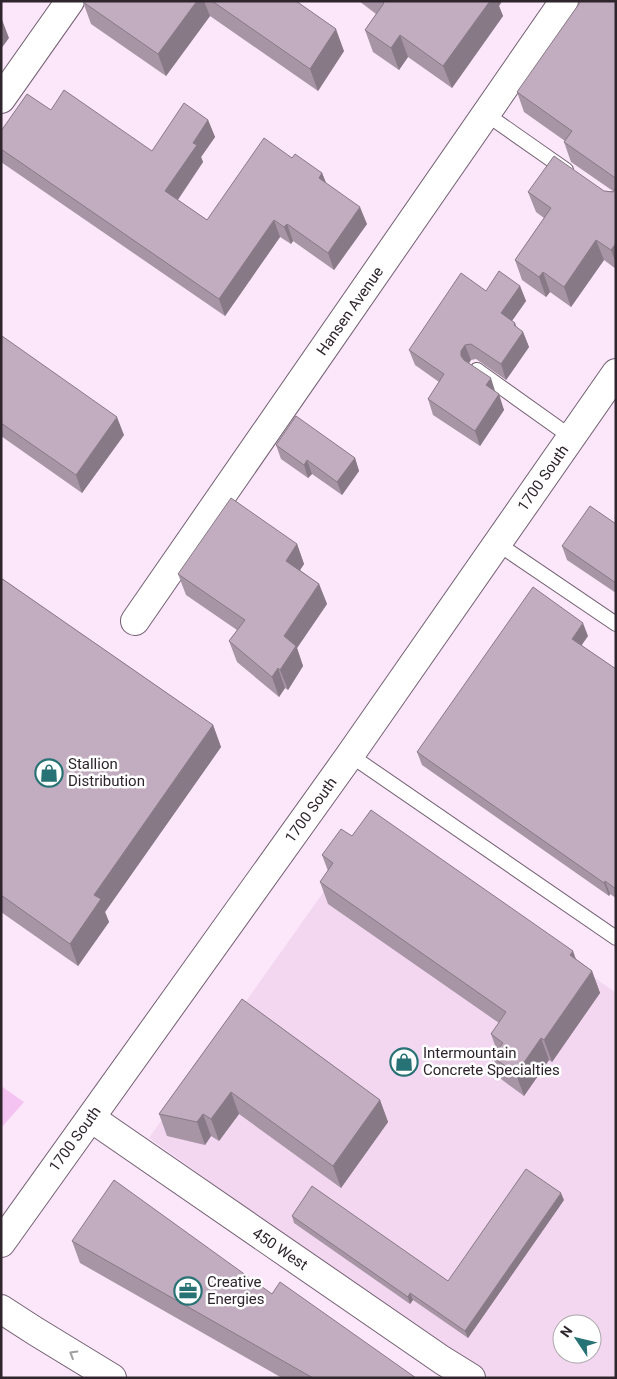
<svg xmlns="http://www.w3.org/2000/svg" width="617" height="1379" font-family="Roboto,sans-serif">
	<rect width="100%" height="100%" fill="#fce6fa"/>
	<path fill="#f3d7f1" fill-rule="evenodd" d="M374,821L616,993V1378H458L465,1363L149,1138ZM562,1324H592V1354H562Z"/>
	<path fill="#f4c3f1" d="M1,1086L24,1102L1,1128Z"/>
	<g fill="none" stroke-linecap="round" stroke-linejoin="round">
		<g stroke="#736072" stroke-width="16">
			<path id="lane" d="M486,114L566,170
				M477,370L571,437
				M498,544L616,624
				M350,755L616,938"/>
		</g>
		<g stroke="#736072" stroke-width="30">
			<path id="street" d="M1,99L70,1
				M135,621L564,1
				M91,1118L442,1360L471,1378"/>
		</g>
		<g stroke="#736072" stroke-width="30">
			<path id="secondary" d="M1,1243L350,755L616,373"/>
		</g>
		<g stroke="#736072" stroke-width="30">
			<path id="highway" d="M1,1309L35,1331L112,1378"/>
		</g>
		<use href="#lane" stroke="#fff" stroke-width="14"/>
		<use href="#street" stroke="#fff" stroke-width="28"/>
		<use href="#secondary" stroke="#fff" stroke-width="28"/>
		<use href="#highway" stroke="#fff" stroke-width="28"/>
	</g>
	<path fill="#a795a5" d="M83,1H296L344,51L318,91L210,16L166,76L91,24L83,2Z
		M359,1H502L499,6L503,16L452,88L408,57L399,70L373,52L365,30L376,14Z
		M616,1V269L604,260L571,307L550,292L546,297L522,280L515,260L544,218L536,212L528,192L613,191L571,162L564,142L565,141L524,112L517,92Z
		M208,120L215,137L201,157L203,162L178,200L207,220L292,158L322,173L326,183L367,224L334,270L293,241L291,244L280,237L225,316L1,162V131L152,151Z
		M520,286L526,301L512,321L516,327L523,332L529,347L506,380L476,359L471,360L469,363L495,392L504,410L480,446L433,415L428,399L439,382L415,365L409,350L486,291Z
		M1,337L124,435L82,493L1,436Z
		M276,445L355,458L359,471L342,495L312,474L308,478L281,459Z
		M616,524V593L567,560L562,546Z
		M297,544L304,564L300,570L319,584L327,604L297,648L303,666L288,690L285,688L279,697L237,662L229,641L237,630L186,595L178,574Z
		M1,578L213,725L221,747L105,912L109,922L78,966L1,912Z
		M588,636L581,645L616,669V898L610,894L609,896L422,765L417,752Z
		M352,836L576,959L592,971L600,993L552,1062L549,1060L524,1096L501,1079L493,1057L497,1051L491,1034L499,1023L328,904L320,882L328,871L322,855Z
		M242,999L380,1100L388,1122L341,1188L239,1114L219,1141L211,1136L205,1145L167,1136L159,1114Z
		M564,1200L468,1338L413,1300L410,1304L294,1223L292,1216L448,1281Z
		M72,1241L272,1294L416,1378H282L80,1263Z"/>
	<path fill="#887986" d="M197,1H204L210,16L166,76L158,54Z
		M490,1H502L499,6L503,16L452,88L443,66Z
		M1,17L9,38L1,49Z
		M336,29L344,51L318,91L310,69Z
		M400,35L408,57L399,70L391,48Z
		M208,120L215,137L201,157L203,162L172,208L165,191L193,143Z
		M322,173L329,190L319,178Z
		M360,207L367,224L334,270L328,253Z
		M274,220L280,237L225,316L219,299Z
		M287,224L293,241L291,244L284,227Z
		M596,240L604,260L571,307L564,287Z
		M616,243V264L611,250Z
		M543,272L550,292L546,297L539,277Z
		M520,286L526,301L506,329L501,313Z
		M515,323L520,337L523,332L529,347L506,380L501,364L514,325Z
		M465,345L471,360L466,367L461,356V351Z
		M491,378L496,394L486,385Z
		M499,394L504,410L480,446L475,431Z
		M117,417L124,435L82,493L76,475Z
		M355,458L359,471L342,495L337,482Z
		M307,460L312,474L308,478L304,465Z
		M297,544L304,564L293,581L286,561Z
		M319,584L327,604L297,648L303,666L288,690L280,670L284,636Z
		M583,623L588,636L577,652L572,639Z
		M278,668L285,688L279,697L272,677Z
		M213,725L221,747L105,912L109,922L78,966L70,944L94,895Z
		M605,881L610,894L609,896L604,883Z
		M573,951L581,973L570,955Z
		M592,971L600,993L552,1062L544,1040Z
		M541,1038L549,1060L524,1096L516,1074Z
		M231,1092L239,1114L219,1141L211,1119Z
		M380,1100L388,1122L341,1188L333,1166Z
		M203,1114L211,1136L205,1145L197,1122Z
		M561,1193L564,1200L468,1338L465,1331Z
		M410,1293L413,1300L410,1304L408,1297Z"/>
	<path fill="#c2adc0" stroke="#887986" d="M83,1H197L158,54L83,2Z
		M212,1H296L336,29L310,69Z
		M382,1H490L443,66L400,35L391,48L365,30L384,3Z
		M581,1H616V179L614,177L564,142L572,131L517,92Z
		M64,90L152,151L184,103L208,120L193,143L197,145L165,191L207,220L264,138L292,158L295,154L322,173L319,178L360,207L328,253L287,224L284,227L274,220L219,299L1,149V131L27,94L51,110Z
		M554,156L604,191L613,192L616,187V243L611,250L596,240L564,287L543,272L539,277L515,260L551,208L528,192Z
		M499,271L520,286L501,313L515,323L514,325L523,332L501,364L471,344L465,345L461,351V356L464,360L491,378L486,385L499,394L475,431L428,399L444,374L409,350L461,273L486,291Z
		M2,336L117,417L76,475L1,423V337Z
		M296,416L355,458L337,482L307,460L304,465L276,445Z
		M231,498L297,544L286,561L319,584L284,636L296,646L280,670L278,668L272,677L229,641L245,620L178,574Z
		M590,506L616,524V583L562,546Z
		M1,578L213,725L94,895L101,899L70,944L1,895Z
		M533,587L583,623L572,639L616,669V889L605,881L604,883L417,752Z
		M371,810L573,951L570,955L592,971L544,1040L541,1038L516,1074L493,1057L503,1043L491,1034L506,1012L320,882L333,863L322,855L341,829L352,836Z
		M242,999L380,1100L333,1166L231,1092L211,1119L203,1114L197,1122L159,1114Z
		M526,1169L561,1193L465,1331L410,1293L408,1297L292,1216L312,1186L448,1281Z
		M114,1180L272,1294L280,1282L416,1378H313L72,1241Z"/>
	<defs><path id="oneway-chevron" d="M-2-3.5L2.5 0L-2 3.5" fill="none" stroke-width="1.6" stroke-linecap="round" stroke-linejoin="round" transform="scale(1.25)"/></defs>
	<use stroke="#a19da0" href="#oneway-chevron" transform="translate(73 1354) rotate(-149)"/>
	<defs>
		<g id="shop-ring" transform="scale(1.4375)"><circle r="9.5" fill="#fff" stroke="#277274" stroke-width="1.5"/><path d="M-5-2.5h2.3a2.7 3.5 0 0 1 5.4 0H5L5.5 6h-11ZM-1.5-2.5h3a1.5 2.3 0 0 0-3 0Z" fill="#277274"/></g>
		<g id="office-ring" transform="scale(1.4375)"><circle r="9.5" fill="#fff" stroke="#277274" stroke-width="1.5"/><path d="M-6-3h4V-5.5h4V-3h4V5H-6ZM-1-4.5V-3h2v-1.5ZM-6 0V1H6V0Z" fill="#277274"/></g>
	</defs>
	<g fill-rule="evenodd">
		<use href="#shop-ring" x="49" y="773"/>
		<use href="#shop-ring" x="404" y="1062"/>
		<use href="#office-ring" x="188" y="1291"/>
	</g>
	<g text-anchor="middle" stroke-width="5" stroke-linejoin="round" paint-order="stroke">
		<g font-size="15" fill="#2e252d" stroke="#fff">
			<text transform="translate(350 311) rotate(-55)" y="5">Hansen Avenue</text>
			<text transform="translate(543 478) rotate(-55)" y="5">1700 South</text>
			<text transform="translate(311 810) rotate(-54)" y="5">1700 South</text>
			<text transform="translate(75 1139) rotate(-54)" y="5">1700 South</text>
			<text transform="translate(280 1249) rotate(34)" y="5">450 West</text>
		</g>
		<g font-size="15" fill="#2e252d" stroke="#fff" text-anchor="start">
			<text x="68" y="769">Stallion<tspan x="68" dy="17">Distribution</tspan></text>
			<text x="423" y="1058">Intermountain<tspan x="423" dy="17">Concrete Specialties</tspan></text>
			<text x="207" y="1287">Creative<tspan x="207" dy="17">Energies</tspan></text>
		</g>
	</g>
	<rect width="617" height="1379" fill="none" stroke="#2e252d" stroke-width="5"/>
	<g transform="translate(577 1339) rotate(305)"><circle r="24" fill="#ffffff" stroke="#aba8ab"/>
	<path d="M0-4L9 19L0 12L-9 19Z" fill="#277274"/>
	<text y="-8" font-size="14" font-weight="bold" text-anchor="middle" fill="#2e252d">N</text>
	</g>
</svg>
